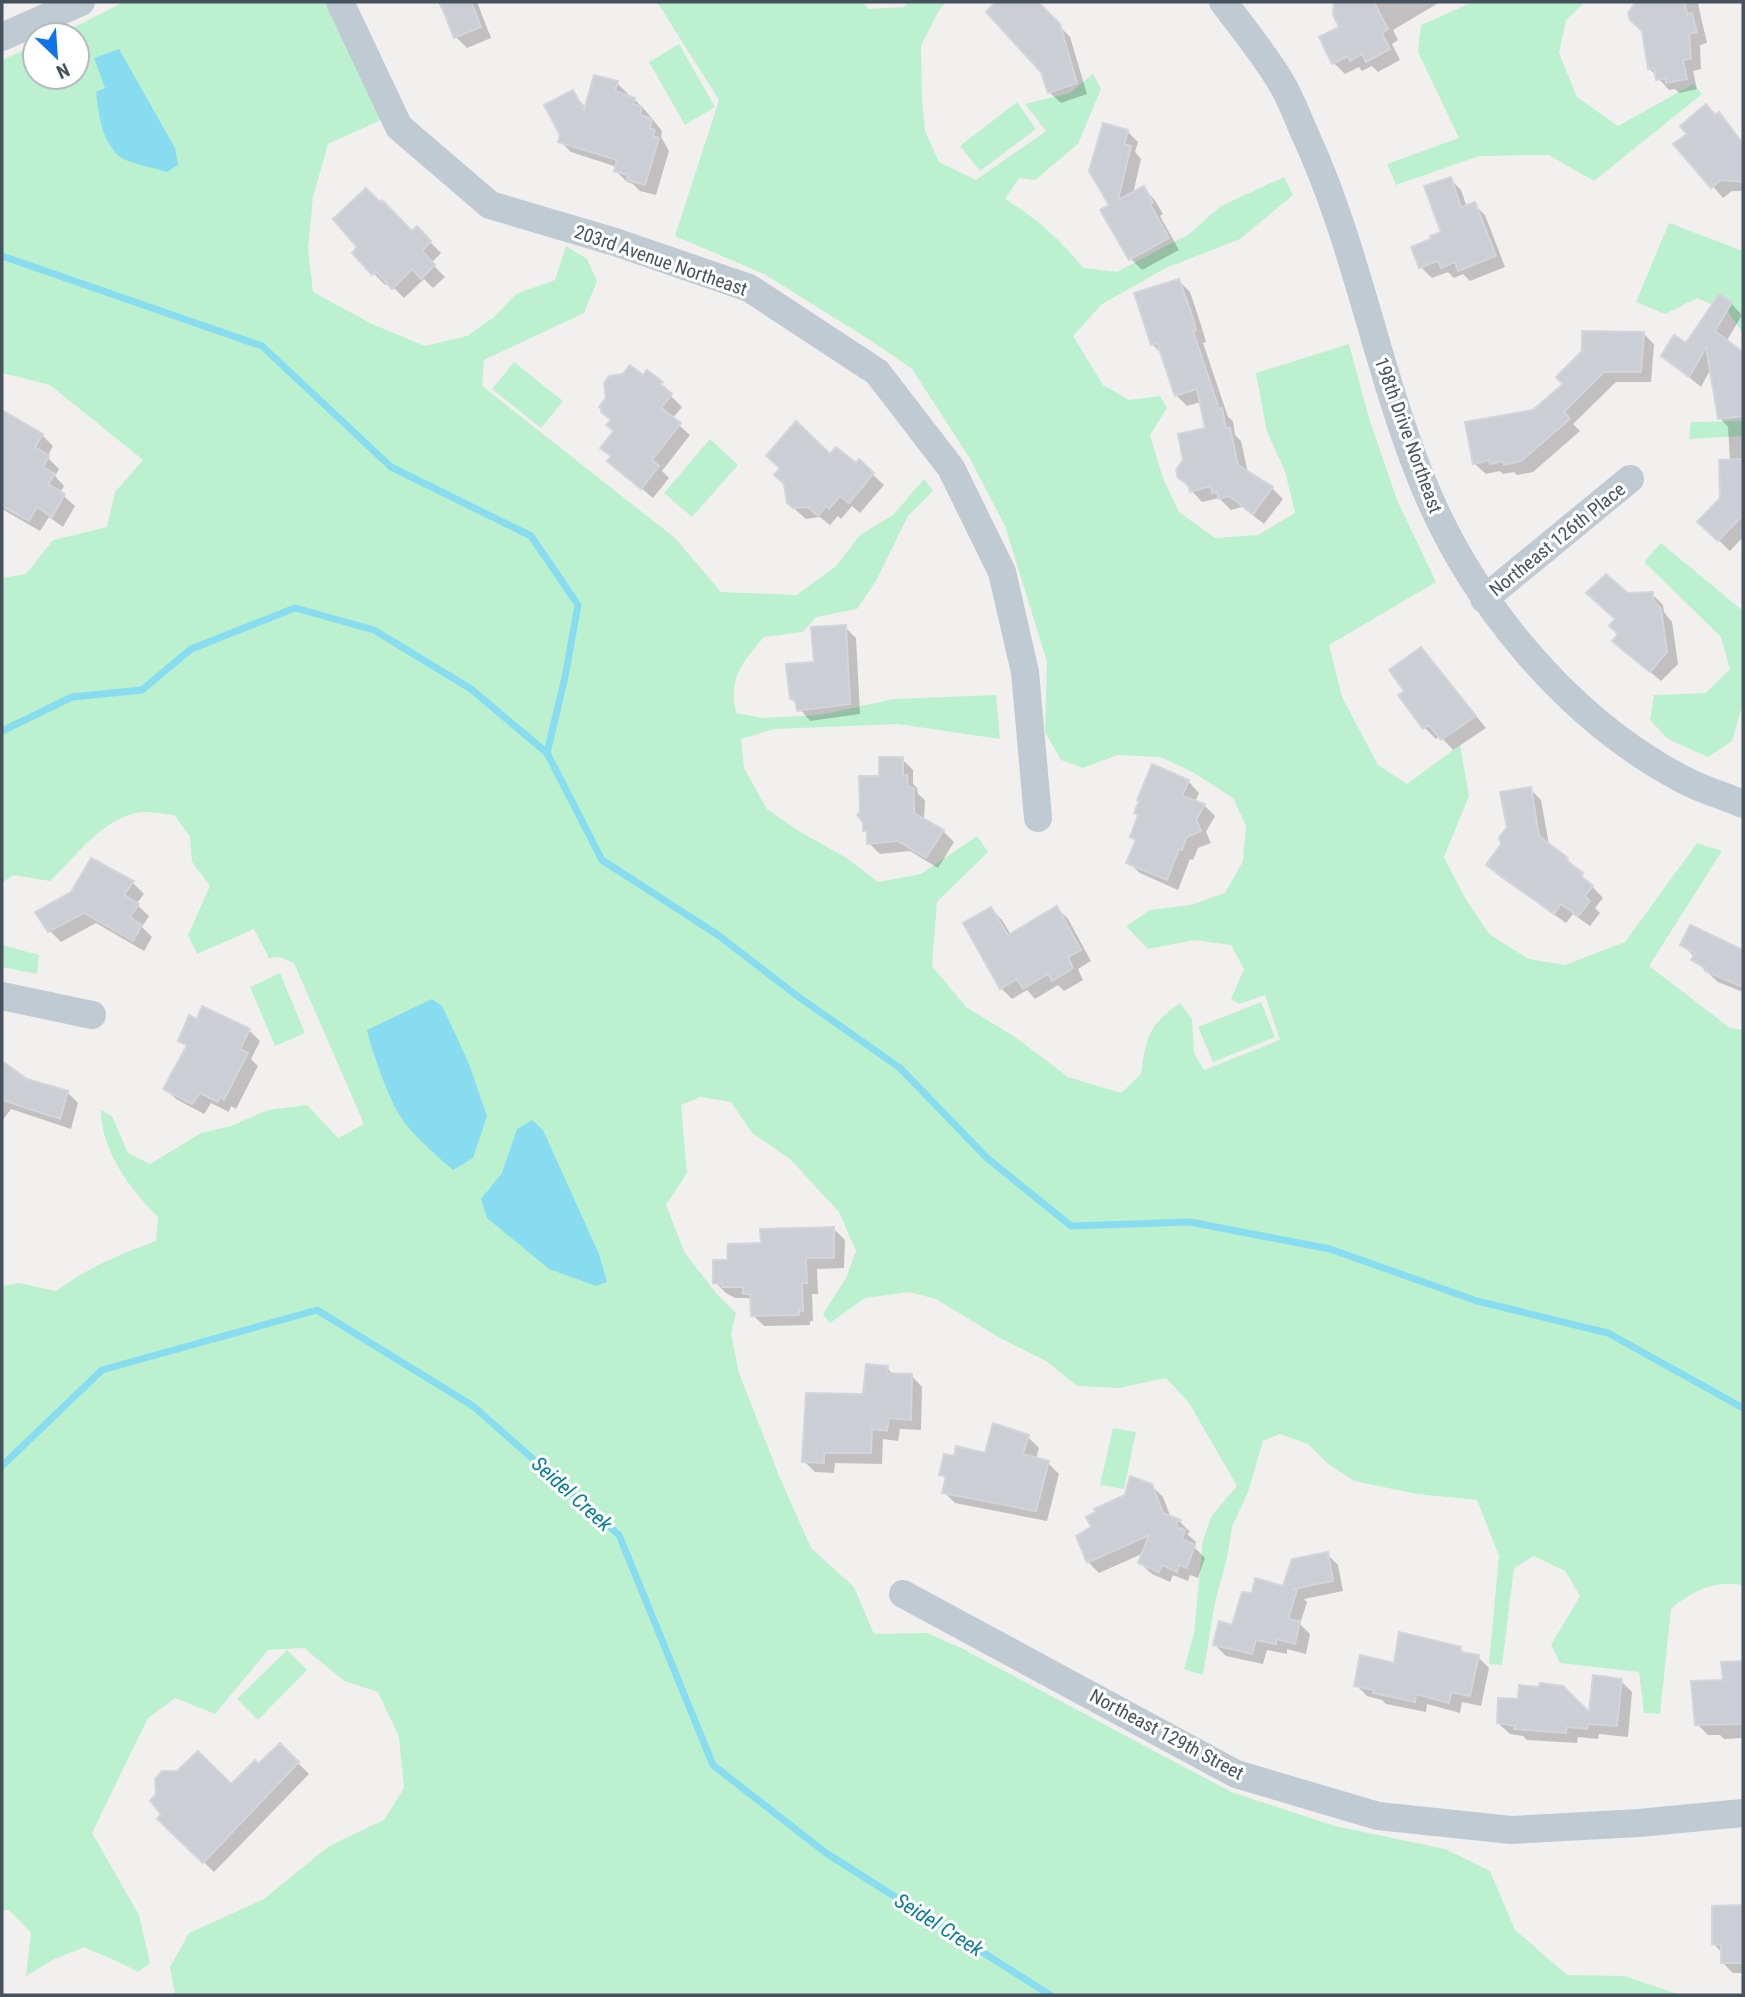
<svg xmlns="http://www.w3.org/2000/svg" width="1745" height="1997" font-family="'Roboto Condensed',sans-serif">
	<rect width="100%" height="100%" fill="#f2efef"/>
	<path fill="#bcf1d0" d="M124,2H325L383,119L328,144L313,197L308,247L313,292L372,324L425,346L467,336L494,317L516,294L555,280L566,246L587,259L597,281L584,313L484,360L482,386L675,538L721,592L797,595L836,566L860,535L893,515L924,479L933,491L908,516L876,581L857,609L816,617L803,632L764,637C743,662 728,677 736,713L763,718L820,715L894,699L996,695L1000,739L898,724L774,729L741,739L744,768L767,809L797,830L848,859L878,882L921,874L977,836L988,852L937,902L932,966L966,1007L1015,1037L1068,1077L1121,1093L1141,1074C1146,1038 1149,1024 1180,1003L1192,1019L1194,1053L1204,1070L1280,1040L1265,995L1239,1004L1231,999L1244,969L1231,945L1194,940L1148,949L1126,926L1150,910L1191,905L1225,893L1243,861L1246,826L1233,798L1194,773L1161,757L1117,755L1083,768L1061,760L1045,732L1047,662L1005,526L969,457L912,369L870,340L764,274L675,236L719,100L657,2H863L869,9L904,7L908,2H946L938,12L921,46L922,100L925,131L939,162L976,180L1046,131L1025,104L1070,93L1093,74L1101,89L1078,144L1035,180L1019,178L1005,199C1036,218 1061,240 1083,268L1117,272L1189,234L1221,206L1284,177L1293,195L1240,239L1166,268L1102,304L1073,336L1103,385L1129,400L1160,396L1167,408L1150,435L1163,478L1179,512L1215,538L1258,535L1295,513L1285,471L1267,432L1256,373L1349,344L1369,418L1397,500L1436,582L1329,645L1342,697L1378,765L1407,784L1460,745L1469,796L1444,857L1465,898L1489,934L1529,959L1565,965L1625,942L1697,843L1722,851L1649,966L1730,1028L1743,1030V1585C1715,1580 1692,1591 1671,1609L1660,1714L1644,1713L1639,1672L1560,1663L1551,1645L1580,1596L1565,1571L1534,1556L1514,1568L1502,1665L1489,1664L1499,1556L1477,1500L1417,1494L1354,1481L1327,1463L1308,1444L1280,1434L1263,1441L1248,1492L1232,1527L1227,1558L1215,1602L1203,1675L1184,1669L1194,1633L1203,1540L1212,1515L1237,1486L1189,1403L1166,1378L1119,1388L1077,1386L1046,1361L1000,1338L936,1299L909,1292L865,1298L830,1323L823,1314L846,1278L856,1251L839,1212L790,1159L752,1133L731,1102L700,1097L681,1105L687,1173L666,1205L685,1253L716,1293L736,1313L731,1333L739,1373L780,1478L811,1548L854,1587L874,1634L927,1633L963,1649L1231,1792L1335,1826L1445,1849L1490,1871L1515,1930L1567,1975L1624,1976L1681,1995H175L170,1967L189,1933L264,1899L329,1846L384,1820L404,1788L399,1737L378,1692L344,1681L304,1648L268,1650L215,1714L175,1698L148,1718L92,1833L139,1915L150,1963L138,1972L125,1965L84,1947L53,1960L26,1976L31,1933L9,1910H2V1286L19,1283L56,1291C89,1267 118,1255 156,1241L158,1217C130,1189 101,1151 101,1110L112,1116L128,1153L150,1164L201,1133L231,1126L268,1110L307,1105L338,1138L364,1124L294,963L280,957L269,958L254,929L197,954L188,935L210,886L192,862L190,837L174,815C162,814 147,810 135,813C99,822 77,856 50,881L13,875L2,883V578L26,574L53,540L107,527L115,492L143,460L50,385L2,373V60L35,45V77H77V35H59Z
		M1473,2H1585L1566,20L1559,53L1577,97L1618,126L1693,84L1702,94L1594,181L1549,155L1479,156L1396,185L1387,164L1459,138L1418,52L1421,25Z
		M679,44L715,107L685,125L649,62Z
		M1017,102L1036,129L980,171L960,146Z
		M1669,223L1743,251V333L1727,311L1697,298L1665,314L1636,302Z
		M514,362L563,401L541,428L492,389Z
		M1743,421V436L1689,439L1691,422Z
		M710,439L738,465L692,517L664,493Z
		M1661,543L1743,611V703L1732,741L1708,757L1668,739L1650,720L1654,695L1706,693L1730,669L1721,637L1644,562Z
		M2,945L39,955L37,974L2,967Z
		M280,973L305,1033L275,1046L250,987Z
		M1261,1002L1275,1037L1213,1062L1198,1027Z
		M1113,1428L1136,1432L1124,1489L1100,1485Z
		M287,1650L307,1670L258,1720L237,1699Z"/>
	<path fill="#87dcf0" d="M119,49L175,148L178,165L167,172C155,168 127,163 119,156C101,140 99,114 96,92L105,88L94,58Z
		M432,999L442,1006L453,1029L469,1064L487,1116L473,1158L453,1170C435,1154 413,1136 400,1116C388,1097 372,1052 367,1030Z
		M532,1120L543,1130L599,1254L607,1282L596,1286L549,1269L487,1218L481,1199L502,1173L517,1129Z"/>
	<path fill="#0003" d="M438,2H477L491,38L467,48L456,37Z
		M998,2H1036L1070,37L1087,94L1061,103L1049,92L1043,71L988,12Z
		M1336,2H1440L1393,30L1398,40L1392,44L1400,60L1378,72L1372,66L1362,71L1359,67L1345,74L1334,63L1321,38L1341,28L1335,15Z
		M1638,2H1700L1698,4L1707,43L1700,45L1701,69L1693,71L1697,89L1679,93L1675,89L1669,90L1649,68L1643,31L1630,14Z
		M617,83L628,94L627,97L634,99L645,110L662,131L661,137L669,151L656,195L640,191L633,184L627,182L616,171L617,167L571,152L560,141L572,92L586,108Z
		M1706,106L1730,126L1743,143V191H1732L1723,198L1676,144L1689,134Z
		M1104,125L1127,131L1138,142L1135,152L1141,159L1133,194L1143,188L1154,199L1163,214L1160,216L1179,250L1142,270L1131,259L1111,205Z
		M1450,179L1461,190L1467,207L1474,204L1485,215L1505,267L1470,281L1463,274L1454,278L1448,272L1432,278L1421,267L1433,240L1443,233Z
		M417,229L441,253L431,263L445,277L433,288L424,279L404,298L388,282L385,285L354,253L412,233Z
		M1179,281L1190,292L1201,325L1206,342L1203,343L1228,417L1233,421L1235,435L1241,441L1248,473L1272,488L1283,499L1264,524L1242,507L1231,510L1219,498L1202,502L1179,477L1207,429L1201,402L1187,406L1176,395L1162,354L1152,344Z
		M1731,303L1742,315L1726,342L1743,354V537L1730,551L1711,533L1730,461L1728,427L1720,418L1711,368L1701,387L1663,356L1686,346Z
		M1643,333L1654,344L1651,382H1616L1573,424L1580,431L1533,472L1517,475L1514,472L1503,474L1500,471L1486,474L1474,463L1534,411Z
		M648,372L673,394L671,396L682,407L672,419L690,435L662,471L669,478L653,498L609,461L612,457L603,448L615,432Z
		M8,416L42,435L53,446L47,457L59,469L55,476L64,486L60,493L75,506L63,527L49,517L40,531L2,509V439L4,435L2,426Z
		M830,457L856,466L859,462L884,485L860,513L852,506L841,519L838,516L830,525L820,517L806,519L788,503Z
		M1652,594L1663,605L1664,612L1672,622L1678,664L1661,681L1614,641L1620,634L1617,620Z
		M845,627L856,638L860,714L810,721L791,698Z
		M1420,649L1486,728L1453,750L1440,736L1436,739L1425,728L1401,695L1407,691Z
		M902,759L913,770V784L917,788L918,794L925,800L924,820L943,831L954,842L938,868L910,851L880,854L869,843L868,833L865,830L881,777Z
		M1188,781L1199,793L1195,802L1204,805L1215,816L1206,832L1211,843L1198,848L1193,860L1190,859L1178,890L1140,873L1128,862L1137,842L1132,837Z
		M1530,789L1541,800L1549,845L1567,859L1603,898L1595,908L1600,913L1590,926L1573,914L1566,923L1499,876L1488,865L1503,844Z
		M133,883L144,894L136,904L149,916L142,927L152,937L144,951L96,923L61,942L49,930Z
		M1057,908L1068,919L1091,961L1078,969L1083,980L1064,991L1058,985L1035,999L1027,990L1012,999L1001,988L991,909L1002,920L1011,935Z
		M1691,927L1743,952V992L1718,982L1694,960L1695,957L1682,945Z
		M198,1022L249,1030L260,1041L251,1059L258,1066L236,1109L231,1106L229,1112L211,1103L204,1114L176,1099L165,1088L188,1048L181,1041Z
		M2,1063L26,1081L67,1092L78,1103L71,1129L11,1109L2,1121Z
		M834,1229L845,1240L844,1268L817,1269L818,1294H812L813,1321H810V1325L764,1326L753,1315L752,1301L749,1298H735L726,1293L715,1282L729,1261L763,1245Z
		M887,1368L894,1375H911L922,1387L921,1430L900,1429L898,1441L883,1439L882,1464L835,1463L834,1473L815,1472L804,1461Z
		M1028,1437L1039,1448L1036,1459L1048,1463L1059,1474L1047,1521L955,1503L944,1492L947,1480L941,1474Z
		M1151,1485L1163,1497L1171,1518L1180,1522L1190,1532L1187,1534L1196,1542L1194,1547L1205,1558L1198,1578L1190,1575L1188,1581L1173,1575L1170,1582L1152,1574L1140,1563L1144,1553L1099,1573L1088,1562Z
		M1327,1554L1338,1565L1343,1591L1304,1599L1307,1602L1300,1624L1310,1634L1306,1654L1287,1649V1654L1267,1650L1263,1664L1226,1656L1215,1645L1233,1627L1254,1596L1284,1588Z
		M1460,1649L1466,1654L1478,1657L1489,1668L1481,1706L1462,1702L1460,1713L1427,1704L1426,1712L1386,1704L1382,1700L1367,1696L1356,1685L1395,1665Z
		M1723,1663H1743V1738L1724,1739L1720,1735H1708L1697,1724L1725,1682Z
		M1621,1681L1632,1692L1628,1737L1599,1734L1598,1739L1578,1737L1577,1743L1527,1740L1523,1736L1510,1734L1498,1723L1591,1716Z
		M280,1745L309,1774L214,1872L159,1819L231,1787L258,1766Z
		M1714,1907H1743V1973H1733L1722,1962V1953L1714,1944Z"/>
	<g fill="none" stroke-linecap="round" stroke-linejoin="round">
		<path stroke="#87dcf0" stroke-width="7" d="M2,256L262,346L391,467L531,536L578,605L565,677L547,753L602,860L718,935L796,995L900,1068L987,1158L1071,1226L1190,1222L1330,1249L1477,1301L1608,1333L1743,1408
			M2,731L72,697L142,690L191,649L295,608L374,630L471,689L547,753
			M2,1466L102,1370L317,1310L473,1406L619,1535L713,1765L826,1853L1050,1995"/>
	</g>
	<path fill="#cbced4" stroke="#d3d5db" stroke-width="2" d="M440,2H471L481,27L454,38Z
		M995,2H1038L1060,24L1077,83L1048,93L1041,72L986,12Z
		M1334,2H1374L1388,29L1382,33L1390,49L1366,62L1362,54L1350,61L1348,56L1332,64L1319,37L1339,27L1333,15Z
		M1636,2H1685L1687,14L1692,13L1697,32L1689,34L1691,59L1683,60L1687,79L1666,83V78L1656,80L1654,68L1648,69L1642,31L1630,20L1628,13Z
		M594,75L618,81L615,91L635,98L633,104L642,107L640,115L652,119L650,128L655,130L653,136L659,138L645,185L627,180L628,175L614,171L617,160L558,142L560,135L544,105L573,90L584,110Z
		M1706,104L1715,115L1719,112L1743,144V182L1721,180L1711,188L1673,144L1687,134L1680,126Z
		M1103,123L1128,130L1124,144L1131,146L1118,200L1144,186L1153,203L1150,204L1169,238L1129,260L1100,210L1109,205L1089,171Z
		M1451,177L1461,207L1475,202L1496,256L1458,271L1455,262L1441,268L1438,261L1419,268L1411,247L1431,239L1430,236L1441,232L1424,186Z
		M366,188L380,202L382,200L412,231L417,226L431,241L422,251L435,265L421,279L412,269L392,289L376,272L372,275L352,253L357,247L333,219Z
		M1179,279L1191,312L1196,330L1193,331L1219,409L1222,408L1226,428H1230L1238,465L1273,487L1253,514L1229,496L1219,499L1217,492L1212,493L1211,486L1190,492L1188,485L1178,478L1176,470L1183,460L1178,434L1205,428L1197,389L1175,396L1157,343L1151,345L1134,293Z
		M1719,294L1732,302L1715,331L1743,352V416L1718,419L1706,347L1689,377L1661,356L1674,335L1686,343Z
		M1582,331L1644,332L1641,372H1604L1564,412L1570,419L1521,461L1504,465L1503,461L1490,464L1489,460L1473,464L1465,422L1533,410L1563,384L1556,377L1582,351Z
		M630,365L643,375L647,370L663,382L660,385L672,394L661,408L681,423L652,460L659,466L641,489L607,461L611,456L600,448L614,431L606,425L611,420L601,412L602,410L599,407L606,398L604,383L609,376L623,374Z
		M2,410L43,434L35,447L49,456L43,467L55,474L48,484L65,494L52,517L37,507L29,521L2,506Z
		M796,421L830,454L836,447L856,463L859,459L874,473L849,503L840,496L829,509L826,506L818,516L808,507L793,508L787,503L784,484L774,475L780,468L766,456Z
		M1743,459V515L1718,541L1697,522L1720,498L1719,460Z
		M1606,574L1628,593L1653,592V599L1661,609L1667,652L1650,672L1612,641L1618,634L1609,626L1615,619L1586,593Z
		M846,625L850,704L797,711L795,699H790L786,664L814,662L811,627Z
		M1421,647L1476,716L1441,740L1429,725L1423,729L1398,695L1404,691L1389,670Z
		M879,757H903V775H907L908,787L914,788V813L944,830L926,858L898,841L867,844V831H863V822L857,815L860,812L859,776H879Z
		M1152,764L1189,780L1182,796L1205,804L1196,820L1201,831L1187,837L1182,850L1179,849L1167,880L1126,863L1136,840L1130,837L1138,815L1134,813L1139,801L1137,800Z
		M1531,787L1539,836L1568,858L1566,860L1583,873L1581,876L1593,886L1585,896L1590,901L1578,916L1561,904L1554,914L1486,865L1501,844L1499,838L1507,827L1500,792Z
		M91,858L134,881L124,895L139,904L130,917L142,925L133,941L84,913L48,932L35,912L71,892Z
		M1057,906L1081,950L1068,957L1073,968L1052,981L1048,974L1023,989L1017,979L1000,989L963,923L991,907L1008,935Z
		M1690,925L1743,950V987L1705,971L1706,968L1691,960L1695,953L1680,945Z
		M202,1006L250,1029L240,1049L248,1053L224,1100L220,1097L218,1102L200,1093L192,1104L163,1089L187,1045L178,1041L189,1015L197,1019Z
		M2,1061L27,1079L68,1091L60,1119L2,1100Z
		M834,1227V1258H806L807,1283H802L803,1311L799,1310V1315L751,1316L750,1294H743V1287H722V1284L713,1283V1260H727L728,1244L761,1243L760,1229Z
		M866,1364L888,1366L887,1373L912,1374L911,1420L889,1418L887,1431L872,1429L871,1453H824V1463L802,1462L806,1393L863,1394Z
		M993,1423L1029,1435L1023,1454L1049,1461L1036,1511L942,1493L946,1476L939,1475L944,1454L954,1456L956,1446L985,1453Z
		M1130,1476L1152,1484L1163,1513L1181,1520L1177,1522L1176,1527L1185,1530L1182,1539L1195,1545L1187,1568L1179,1565L1177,1572L1162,1565L1159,1572L1138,1563L1149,1535L1087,1563L1076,1536L1091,1527L1086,1517L1096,1512L1094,1509L1125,1495Z
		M1328,1552L1333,1581L1293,1589L1297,1590L1288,1619L1300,1621L1295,1644L1276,1639V1644L1256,1640L1252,1654L1213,1645L1219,1621L1232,1625L1242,1592L1252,1593L1255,1578L1283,1586L1292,1559Z
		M1399,1632L1461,1647L1460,1652L1479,1655L1470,1696L1451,1692L1449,1703L1416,1694L1415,1702L1373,1693L1374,1690L1354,1686L1360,1655L1394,1663Z
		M1743,1661V1724L1695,1725L1691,1681L1723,1680L1721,1662Z
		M1593,1675L1622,1679L1617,1726L1588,1724L1587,1729L1567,1727L1566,1733L1514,1729L1515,1726L1497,1723L1498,1698L1518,1699L1519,1685L1539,1687L1540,1683L1563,1686L1589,1712Z
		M280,1743L299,1762L203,1863L157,1819L161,1814L150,1801L156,1794L155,1779L162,1771H177L198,1751L231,1784L255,1760L258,1764Z
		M1743,1905V1963H1721V1945L1712,1944V1906Z"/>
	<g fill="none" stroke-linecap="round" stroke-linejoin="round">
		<path stroke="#bfcad2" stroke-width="28" d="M340,2L399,127L490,205L615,242L749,288L877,372L951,468L1002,572L1025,672L1038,818
			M1223,2C1243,28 1265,55 1282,84C1291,99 1297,116 1304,132C1355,241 1375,361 1419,473C1467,597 1565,718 1684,780C1703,790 1724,796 1743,804
			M2,37L81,2
			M1484,599L1630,479
			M2,996L92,1015
			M903,1594L1236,1774L1378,1816L1511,1830L1639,1823L1743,1813"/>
	</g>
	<g text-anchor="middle" stroke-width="6" stroke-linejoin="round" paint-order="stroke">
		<g font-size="19" fill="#46535e" stroke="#fff">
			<text transform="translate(661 260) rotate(19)" y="7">203rd Avenue Northeast</text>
			<text transform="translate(1409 435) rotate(70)" y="7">198th Drive Northeast</text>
			<text transform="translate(1557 539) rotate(-39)" y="7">Northeast 126th Place</text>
			<text transform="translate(1167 1734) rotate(28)" y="7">Northeast 129th Street</text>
		</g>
		<g font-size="21" font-style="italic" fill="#087c99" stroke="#fff">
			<text transform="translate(572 1494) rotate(42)" y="7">Seidel Creek</text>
			<text transform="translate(939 1925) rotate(32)" y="7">Seidel Creek</text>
		</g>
	</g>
	<rect width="1745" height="1997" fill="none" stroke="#46535e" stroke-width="7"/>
	<g transform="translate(56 56) rotate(155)"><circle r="33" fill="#ffffff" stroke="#b5babf" stroke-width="2"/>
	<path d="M0-5L12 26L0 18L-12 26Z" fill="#1173ea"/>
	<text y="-10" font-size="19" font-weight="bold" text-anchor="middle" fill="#46535e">N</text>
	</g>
</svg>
